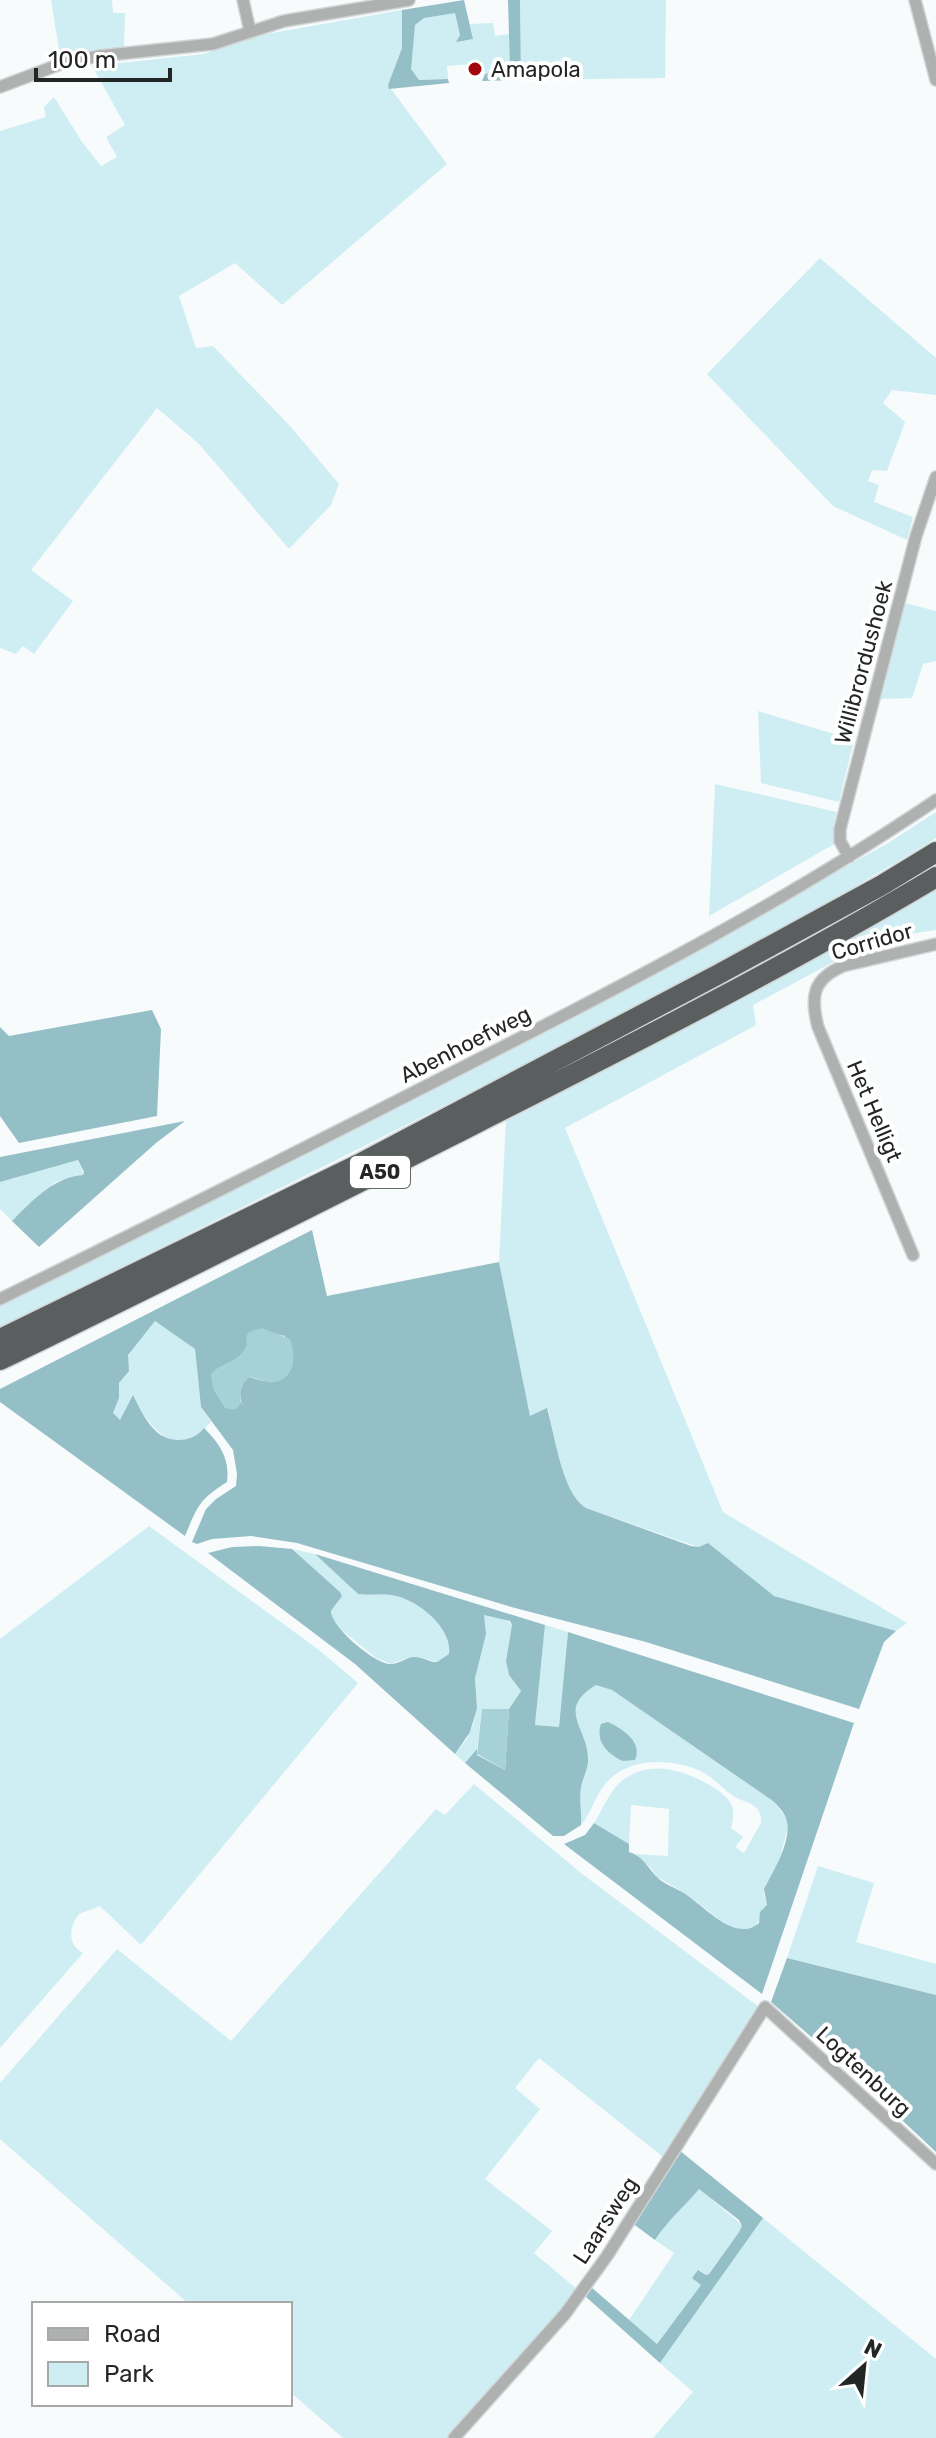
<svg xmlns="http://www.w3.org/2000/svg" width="936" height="2438" font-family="Rubik,sans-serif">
	<rect width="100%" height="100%" fill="#f7fbfc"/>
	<path fill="#ceeef3" d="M51,0H112L113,13H125L124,50L60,56Z
		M520,0H666L665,78L521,80Z
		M402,10V48L388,85L447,164L282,305L235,263L179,296L196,348L213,346L291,427L339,484L331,505L289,549L199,444L157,408L31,570L73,601L34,654L23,646L16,654L0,648V131L46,117L44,107L54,97L82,142L101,166L117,157L106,137L125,125L92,66L204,54L255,36Z
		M455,12L460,35L457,41L473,39L470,24L493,23L495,36L509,34L510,71L485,74L483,63L447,66L448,79L419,80L410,69L415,25L424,18Z
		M820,258L936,358V395L892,390L883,403L905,422L887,471L872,470L868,481L879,485L874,502L913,517L907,540L833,506L707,374Z
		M905,603L936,611V661L923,664L912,698L880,699Z
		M758,711L854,740L839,802L761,783Z
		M715,784L837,812L833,828L836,843L709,916Z
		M936,812V838C800,922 660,995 518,1068C346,1156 173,1242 0,1327V1305L292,1162L549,1031L888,843Z
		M936,885V930L876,939L753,1005L756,1025L565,1128L723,1512L907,1623L896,1631L774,1596L698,1547L586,1508C562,1494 555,1436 548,1409L530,1417L499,1262L506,1120Z
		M78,1160L84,1175L56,1182L12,1221L0,1209V1182Z
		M155,1321L195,1349L201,1407L211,1422C206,1426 202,1433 197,1436C167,1455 144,1418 133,1396L123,1417L120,1420L114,1417L113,1413L119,1398V1383L127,1374V1359L132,1347Z
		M149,1526L319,1650L358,1683L141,1945L100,1906L79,1914C69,1927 67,1944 83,1953L0,2048V1639Z
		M292,1549L315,1554L358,1594C370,1596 384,1593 396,1596C419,1601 453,1629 449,1654L437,1662L420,1657L408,1658L391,1664L376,1658L333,1623L331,1611L338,1602L340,1592Z
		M484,1614L505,1618L512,1625L506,1661L509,1675L521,1691L509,1709H482L477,1749L465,1763L455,1754L466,1740L473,1725L477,1703L475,1678Z
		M545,1625L568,1632L559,1727L535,1725Z
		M596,1685H603L612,1690L773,1801L787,1819V1831L777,1869L766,1884L764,1894L767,1905L755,1927L740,1930L721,1921L688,1895L657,1877L651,1868L635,1854L668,1856L669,1809L631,1805L629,1844L594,1823C604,1808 610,1788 626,1778C654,1759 687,1772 713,1787C719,1791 728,1797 731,1804C735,1811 733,1820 731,1828L743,1837L735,1847L744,1853L761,1823C762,1803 747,1804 733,1796C723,1789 715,1779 704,1773C676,1758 629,1756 606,1783C595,1795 592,1812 581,1825C582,1813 579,1800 581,1787C583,1777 589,1768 588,1757C587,1727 556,1709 596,1685Z
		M474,1784L581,1873L759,2007L663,2157L539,2058L515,2088L540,2109L485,2179L552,2231L534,2253L578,2290L447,2438H343L290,2392V2304H189L0,2139V2083L117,1949L231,2041L436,1809L445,1815Z
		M818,1866L874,1883L856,1942L936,1964V1995L787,1958Z
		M699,2188L743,2226L709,2274L706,2275L699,2270L701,2285L657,2344L629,2320L674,2253L655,2240C668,2220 684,2207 699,2188Z
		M763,2218L936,2359V2438H653L693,2392L660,2363Z"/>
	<path fill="#94bfc6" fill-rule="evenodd" d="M464,0L473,39L456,42L460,35L455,13L424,18L415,25L411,69L419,80L448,79L449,83L389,89L388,85L402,48V10Z
		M508,0H520L521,80L482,81L485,74L510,70Z
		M152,1010L161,1029L157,1116L19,1143L0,1116V1027L9,1036Z
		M185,1121L156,1143L39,1247L12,1221C32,1201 54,1177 83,1175L84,1172L78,1160L0,1182V1157Z
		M312,1230L327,1296L499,1262L530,1416L547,1408C555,1435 562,1494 586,1508L691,1546L699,1547L708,1543L774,1596L896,1631L884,1642L859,1709L646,1642L515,1608L297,1543L251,1536L212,1539L197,1544L192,1542L206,1509L216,1499L236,1486L237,1474L233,1450L201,1407L195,1349L155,1321L128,1355L129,1371L119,1383V1398L113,1413L120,1420L133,1395C139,1407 147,1424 158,1433C172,1444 194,1442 204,1428C220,1444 230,1459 227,1482C199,1500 198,1505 185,1536L0,1402V1389ZM271,1333L285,1336L263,1381L249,1377C239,1385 239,1393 242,1405L224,1365L240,1358L248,1344Z
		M259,1546L292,1549L340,1592L342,1596L331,1611C331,1627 373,1662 389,1664C398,1665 405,1658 413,1657C422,1656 428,1662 437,1662L449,1654C453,1629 419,1601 396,1596C384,1593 370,1596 358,1594L315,1554L545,1625L535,1725L559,1727L568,1632L854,1723L762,1994L564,1844L585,1835L594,1823L629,1844V1852C644,1857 647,1867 657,1877C663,1884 676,1888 684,1893C703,1905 736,1944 759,1923L760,1912L767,1905L764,1889C773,1872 791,1843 787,1822C786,1814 779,1807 773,1801L612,1690L596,1685C556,1709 587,1727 588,1757C589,1768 583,1777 581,1787C579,1800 582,1813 581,1825L564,1836H553L465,1763L477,1749V1755L505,1770L509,1709L521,1691L509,1675L506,1661L512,1625L510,1621L484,1615L486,1634L475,1678L477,1708L470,1732L455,1754L355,1664L208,1553L232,1547Z
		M608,1722C623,1729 643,1742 635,1760L623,1761C608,1754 595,1742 601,1724Z
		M787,1958L936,1995V2152L839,2061L771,2002Z
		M679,2150L763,2218L660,2363L585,2296L591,2287L657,2344L701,2285L692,2278L698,2270L706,2275L709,2274L739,2232L742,2226L739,2220L699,2189C684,2207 668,2220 655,2240L632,2223Z"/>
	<path fill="#a5d1d7" d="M262,1328L290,1339C296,1354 296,1378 275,1382C266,1384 257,1378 249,1377L241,1386C240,1400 244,1414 225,1408L213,1389L211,1374C224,1360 238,1364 247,1345L246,1337L249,1332Z
		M482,1709H509L505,1770L477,1754Z"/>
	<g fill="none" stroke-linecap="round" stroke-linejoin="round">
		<g stroke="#d1d5d5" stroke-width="14">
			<path id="street" d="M243,0L250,31
				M915,0L936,80
				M0,87L63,63L99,56L213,44L284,21L409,0
				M849,857L840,841V829L916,536L936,477
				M913,1255L818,1027C810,996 813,979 843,966L936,944
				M0,1299C160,1221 319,1141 477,1060C634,980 790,899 936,800
				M454,2438L565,2314L607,2256L765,2007L936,2164"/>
		</g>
		<g stroke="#d1d5d5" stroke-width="23">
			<path id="highway" d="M0,1339L359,1164L719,974L882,885L936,852
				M0,1360C153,1287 304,1210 455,1134C617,1052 780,970 936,877"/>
		</g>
		<use href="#street" stroke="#afb1b1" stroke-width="11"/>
		<use href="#highway" stroke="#5a5e5f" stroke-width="20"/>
	</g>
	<circle fill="#a2080d" stroke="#fff" stroke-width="3" cx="475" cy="69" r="8"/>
	<g text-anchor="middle" stroke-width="8" stroke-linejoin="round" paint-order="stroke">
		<rect fill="#fff" stroke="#666767" stroke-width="2" x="350" y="1156" width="60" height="32" rx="6"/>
		<g font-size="20" font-weight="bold" fill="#242626">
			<text x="380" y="1179">A50</text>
		</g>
		<g font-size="22" fill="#242626" stroke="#fff" text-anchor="start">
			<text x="491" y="77">Amapola</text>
		</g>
		<g font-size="22" fill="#242626" stroke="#fff">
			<text transform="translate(863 662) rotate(-75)" y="8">Willibrordushoek</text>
			<text transform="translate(872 941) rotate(-16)" y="8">Corridor</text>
			<text transform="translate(465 1044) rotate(-27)" y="8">Abenhoefweg</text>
			<text transform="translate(875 1111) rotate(67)" y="8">Het Helligt</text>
			<text transform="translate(864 2071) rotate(43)" y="8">Logtenburg</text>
			<text transform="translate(605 2220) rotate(-57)" y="8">Laarsweg</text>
		</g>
	</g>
	<rect x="32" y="2302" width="260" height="104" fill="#ffffff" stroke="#a7a8a8" stroke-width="2"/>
	<rect x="48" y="2328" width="40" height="12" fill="#afb1b1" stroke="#a7a8a8" stroke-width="2"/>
	<text x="104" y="2342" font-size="24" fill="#242626">Road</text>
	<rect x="48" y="2362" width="40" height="24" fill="#ceeef3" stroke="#a7a8a8" stroke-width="2"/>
	<text x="104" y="2382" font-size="24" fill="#242626">Park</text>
	<g transform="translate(864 2366) rotate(27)" stroke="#ffffff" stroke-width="6" paint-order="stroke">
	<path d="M0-6L14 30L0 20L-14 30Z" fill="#242626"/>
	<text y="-12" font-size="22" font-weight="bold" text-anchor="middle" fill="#242626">N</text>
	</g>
	<path d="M36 68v12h134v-12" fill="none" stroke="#242626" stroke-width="4"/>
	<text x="48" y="68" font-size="24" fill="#242626" stroke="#ffffff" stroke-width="6" paint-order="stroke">100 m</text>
</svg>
